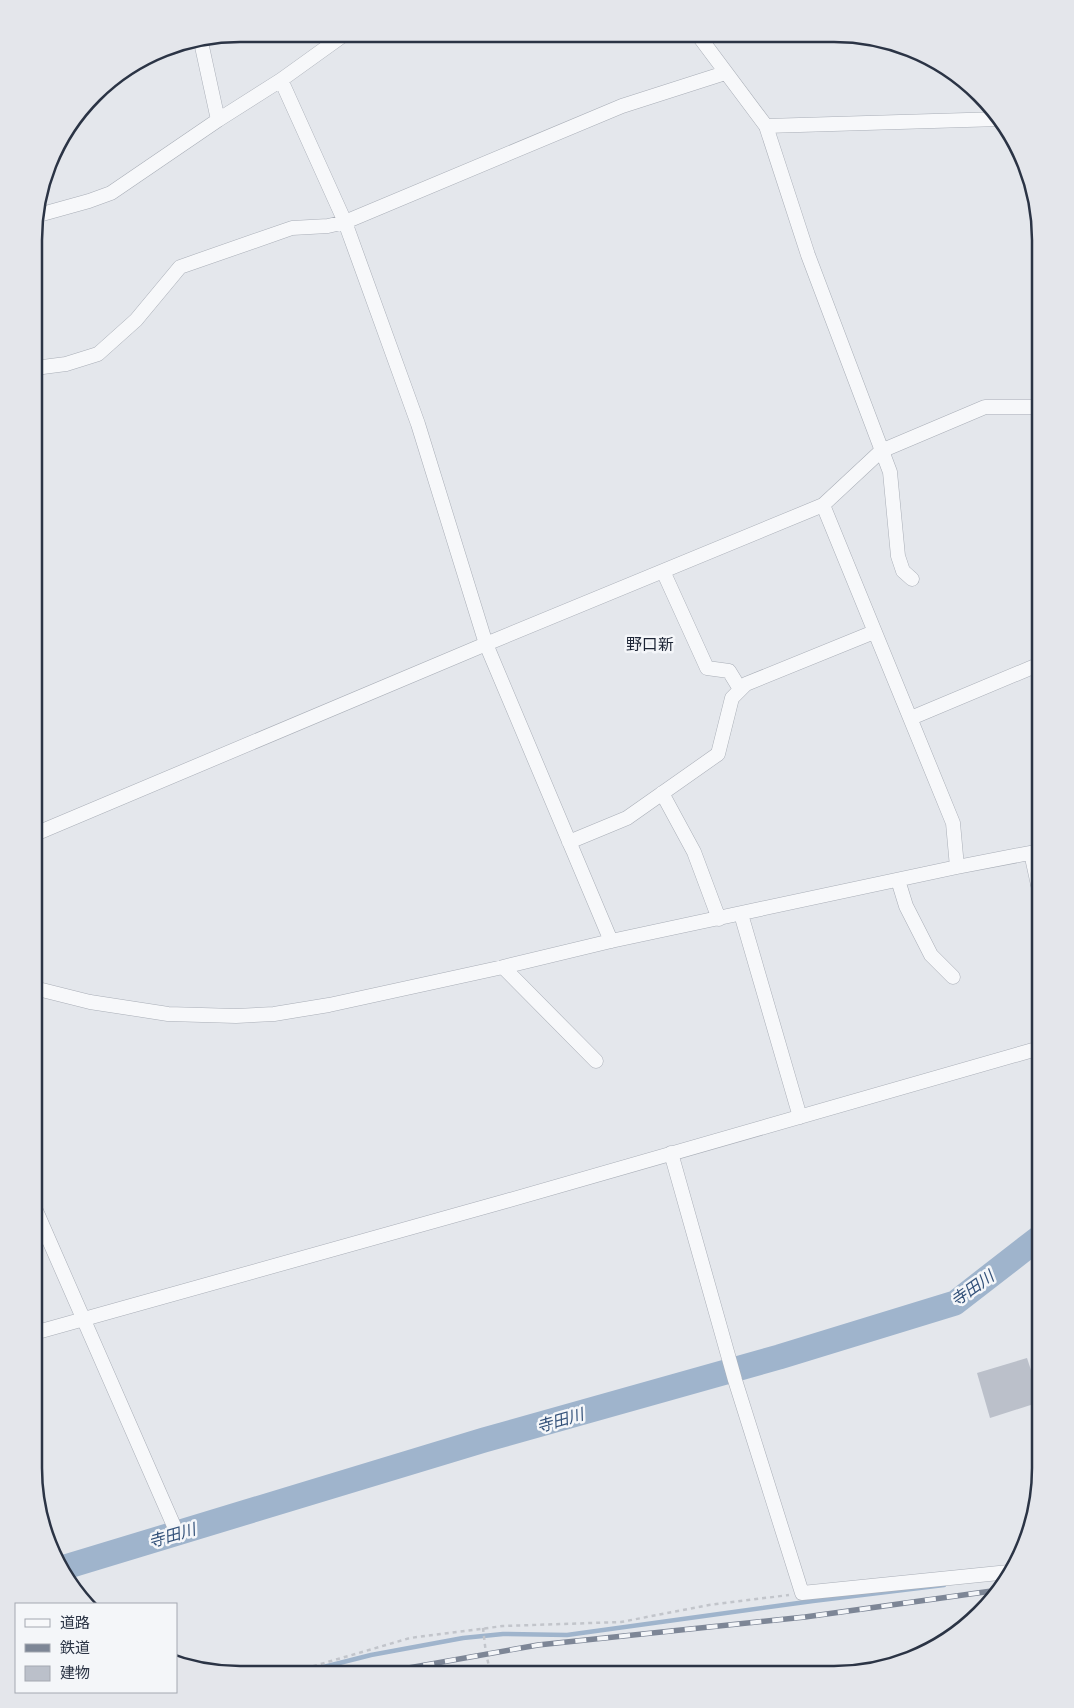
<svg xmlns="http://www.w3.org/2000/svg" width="1074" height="1708" font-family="Quicksand,'Noto Sans JP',sans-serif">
	<rect width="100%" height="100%" fill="#e4e7ec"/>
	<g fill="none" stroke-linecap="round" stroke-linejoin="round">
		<path stroke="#9fb4cc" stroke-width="4.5" d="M300,1673L371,1655L463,1638L503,1634L567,1635L813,1601L944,1585"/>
		<path stroke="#9fb4cc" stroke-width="25" d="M62,1568L484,1440L779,1357L955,1303L1040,1237"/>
	</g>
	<path fill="#bbc0ca" d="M1027,1358L1040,1398V1402L990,1418L977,1373Z"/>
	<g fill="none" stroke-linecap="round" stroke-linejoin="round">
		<g stroke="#a9aeb7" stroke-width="15">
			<path id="street" d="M698,35L766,126L808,255L890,472L898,556L903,571L912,579
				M201,42L218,120
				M281,80L345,222L418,424L486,644L611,941
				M766,126L1000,119
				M35,216L89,201L111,193L218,120L281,80L345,34
				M35,368L66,364L98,354L136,320L180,267L292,228L328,226L345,222L622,106L725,73
				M823,505L953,823L957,867
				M663,571L707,668L729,671L740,689
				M911,718L1040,664
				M662,793L694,852L719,919
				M35,834L486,644L823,505L881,451L985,407H1040
				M569,842L627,818L718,754L732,698L746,684L874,632
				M1031,853L1040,894
				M898,880L906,906L931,955L953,977
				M741,914L800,1117
				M503,967L596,1061
				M34,988L90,1002L168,1014L236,1016L274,1014L329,1005L503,967L611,941L957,867L1040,851
				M671,1153L735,1380L802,1593L1009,1572
				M34,1206L174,1526
				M34,1333L506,1201L1040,1048"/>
		</g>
		<path stroke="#c2c5cb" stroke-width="2.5" stroke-dasharray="4 4" stroke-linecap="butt" d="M483,1628L486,1654L489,1666
			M290,1673L410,1638L503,1626L621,1622L709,1605L789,1595
			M434,1673L489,1666L492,1673"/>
		<use href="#street" stroke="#f7f8fa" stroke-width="14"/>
		<g stroke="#7d8696" stroke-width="5.5">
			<path id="rail" d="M380,1673L538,1645L805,1617L999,1590"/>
		</g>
		<use href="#rail" stroke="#f4f6f9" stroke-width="4" stroke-dasharray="11" stroke-linecap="butt"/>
	</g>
	<g text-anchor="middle" stroke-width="5" stroke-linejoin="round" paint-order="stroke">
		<g font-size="16" fill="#1d2536" stroke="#f4f6f9">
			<text x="650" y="650">野口新</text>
		</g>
		<g font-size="16" font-style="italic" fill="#34527a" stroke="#f4f6f9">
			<text transform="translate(972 1288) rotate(-35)" y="6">寺田川</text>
			<text transform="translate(560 1420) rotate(-16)" y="6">寺田川</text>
			<text transform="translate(172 1535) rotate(-16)" y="6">寺田川</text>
		</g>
	</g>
	<path d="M0 0H1074V1708H0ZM240 42H834A198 198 0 0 1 1032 240V1468A198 198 0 0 1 834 1666H240A198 198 0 0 1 42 1468V240A198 198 0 0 1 240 42Z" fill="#e4e6eb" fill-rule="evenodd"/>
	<path fill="none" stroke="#2b3445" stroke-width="2.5" d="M240 42H834A198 198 0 0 1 1032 240V1468A198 198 0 0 1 834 1666H240A198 198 0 0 1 42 1468V240A198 198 0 0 1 240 42Z"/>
	<rect x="15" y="1603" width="162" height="90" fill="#f4f6f9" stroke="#a4a8b1"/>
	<rect x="25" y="1619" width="25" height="8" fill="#f7f8fa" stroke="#a4a8b1"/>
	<text x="60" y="1628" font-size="15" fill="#2b3445">道路</text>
	<rect x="25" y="1644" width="25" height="8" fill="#7d8696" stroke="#a4a8b1"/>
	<text x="60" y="1653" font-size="15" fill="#2b3445">鉄道</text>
	<rect x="25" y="1666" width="25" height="15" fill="#bbc0ca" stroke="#a4a8b1"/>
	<text x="60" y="1678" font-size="15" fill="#2b3445">建物</text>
</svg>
